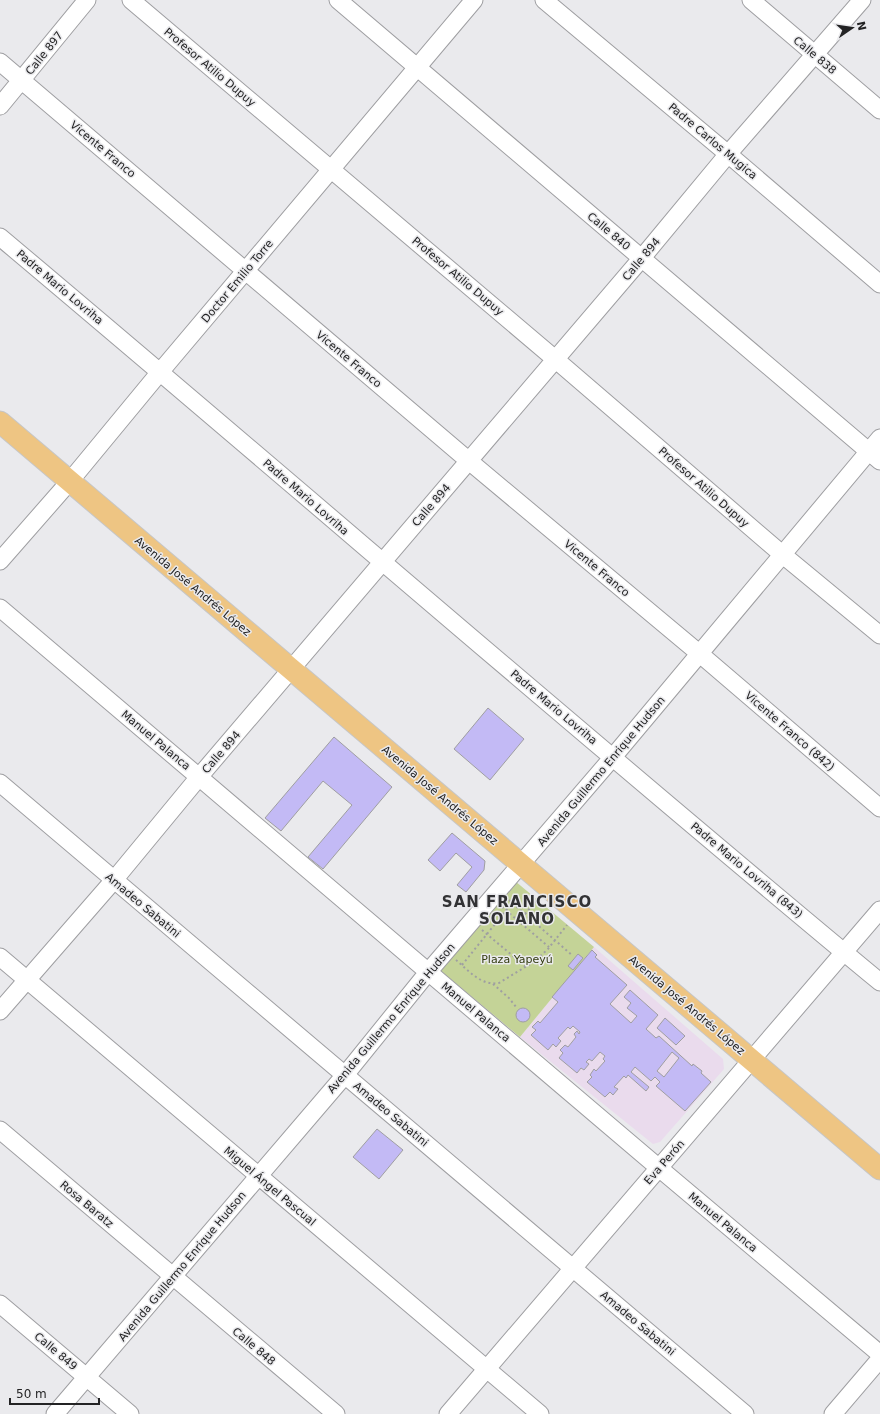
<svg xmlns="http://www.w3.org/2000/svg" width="880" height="1414" font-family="'DejaVu Sans',sans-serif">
	<rect width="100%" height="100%" fill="#eaeaed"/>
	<path fill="#eadbed" d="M594,947L723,1059L724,1069L660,1142L653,1144L520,1037Z"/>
	<path fill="#c4d397" d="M515,881L594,947L520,1037L441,971Z"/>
	<path fill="#c3baf5" stroke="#9f9ea1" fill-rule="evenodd" d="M488,708L524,739L490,780L454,749Z
		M334,737L392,787L323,869L308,857L352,805L323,781L281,831L265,818Z
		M452,833L485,861L484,870L466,892L457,885L472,867L456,853L440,871L428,860Z
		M592,950L597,955L595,957L627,985L610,1004L631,1023L637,1016L627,1008L631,1003L624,997L630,990L658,1015L646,1029L656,1038L659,1036L692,1066L693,1064L702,1071L701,1073L711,1082L685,1111L656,1086L660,1082L655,1077L651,1081L635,1067L631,1072L649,1087L646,1091L628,1075L626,1078L624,1076L614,1087L618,1089L613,1095L610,1092L605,1097L587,1082L592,1077L590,1075L594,1069L596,1071L605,1061L603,1059L605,1056L600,1052L592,1061L589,1059L586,1062L589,1064L584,1070L581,1068L577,1073L559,1058L563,1053L560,1050L565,1045L568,1047L576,1037L574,1034L577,1031L579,1034L580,1032L573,1026L570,1029L568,1027L558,1038L561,1041L556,1047L553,1044L548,1050L531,1035L536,1030L532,1027L538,1021L540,1023L558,1002L552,997ZM672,1052L679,1058L664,1077L657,1071Z
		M578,954L583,958L573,970L568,966Z
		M516 1015a7 7 0 1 1 14 0a7 7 0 1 1-14 0Z
		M665,1018L685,1036L676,1045L657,1028Z
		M377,1129L403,1150L379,1179L353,1157Z"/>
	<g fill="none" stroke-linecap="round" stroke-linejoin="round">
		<g stroke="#9e9ea1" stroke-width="19">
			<path id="minor" d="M131,0L555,359L783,555L880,635
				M338,0L880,461
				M544,0L728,154L880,284
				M751,0L880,110
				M0,62L469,461L700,654L880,808
				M0,106L87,0
				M0,237C294,484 584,737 880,982
				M0,561L70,481L160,372L474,0
				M0,608L659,1168L880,1354
				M0,783L745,1414
				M0,957L540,1414
				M0,1011L114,880L199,777L641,259L728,154L862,0
				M0,1130L336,1414
				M0,1304L130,1414
				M55,1414L345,1075L429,971L613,757L880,438
				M448,1414L880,910
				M833,1414L880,1359"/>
		</g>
		<g stroke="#c6c6c6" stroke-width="23">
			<path id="major" d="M0,422L880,1169"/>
		</g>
		<path stroke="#9f9fa1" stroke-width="2" stroke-dasharray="2 3" stroke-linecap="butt" d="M509,900L573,956
			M502,907L549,947
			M525,914L538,899
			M482,930L526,967
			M456,960C469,971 481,986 499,983L535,961L548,949L567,925
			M462,965L512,903
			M493,984L509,998L516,1007"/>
		<use href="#minor" stroke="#fff" stroke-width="17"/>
		<use href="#major" stroke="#eec583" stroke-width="21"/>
	</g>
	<g text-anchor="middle" stroke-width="3" stroke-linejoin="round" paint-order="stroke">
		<g font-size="11" fill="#232324" stroke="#eaeaed">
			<text transform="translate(44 53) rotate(-51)" y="4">Calle 897</text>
			<text transform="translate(815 55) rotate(40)" y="4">Calle 838</text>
			<text transform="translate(210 67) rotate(40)" y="4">Profesor Atilio Dupuy</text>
			<text transform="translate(713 141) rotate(40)" y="4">Padre Carlos Mugica</text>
			<text transform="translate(103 149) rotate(40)" y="4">Vicente Franco</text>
			<text transform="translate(609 231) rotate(40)" y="4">Calle 840</text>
			<text transform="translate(641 259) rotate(-50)" y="4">Calle 894</text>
			<text transform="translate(458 276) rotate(40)" y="4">Profesor Atilio Dupuy</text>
			<text transform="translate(237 281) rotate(-50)" y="4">Doctor Emilio Torre</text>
			<text transform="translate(60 287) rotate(40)" y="4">Padre Mario Lovriha</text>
			<text transform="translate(349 359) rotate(40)" y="4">Vicente Franco</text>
			<text transform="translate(704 487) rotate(41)" y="4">Profesor Atilio Dupuy</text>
			<text transform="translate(306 497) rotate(41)" y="4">Padre Mario Lovriha</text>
			<text transform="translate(431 505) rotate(-49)" y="4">Calle 894</text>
			<text transform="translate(597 568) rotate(40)" y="4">Vicente Franco</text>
			<text transform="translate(193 586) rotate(40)" y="4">Avenida José Andrés López</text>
			<text transform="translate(554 707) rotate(40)" y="4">Padre Mario Lovriha</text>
			<text transform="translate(790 731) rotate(41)" y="4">Vicente Franco (842)</text>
			<text transform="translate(156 740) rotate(40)" y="4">Manuel Palanca</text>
			<text transform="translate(221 752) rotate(-49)" y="4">Calle 894</text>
			<text transform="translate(601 771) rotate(-50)" y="4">Avenida Guillermo Enrique Hudson</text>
			<text transform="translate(440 795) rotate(40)" y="4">Avenida José Andrés López</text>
			<text transform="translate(747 870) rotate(40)" y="4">Padre Mario Lovriha (843)</text>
			<text transform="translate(143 905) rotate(40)" y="4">Amadeo Sabatini</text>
			<text transform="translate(687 1005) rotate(40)" y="4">Avenida José Andrés López</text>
			<text transform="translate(476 1012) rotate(40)" y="4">Manuel Palanca</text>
			<text transform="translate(391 1018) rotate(-50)" y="4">Avenida Guillermo Enrique Hudson</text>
			<text transform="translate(391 1114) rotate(40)" y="4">Amadeo Sabatini</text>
			<text transform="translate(664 1162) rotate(-49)" y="4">Eva Perón</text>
			<text transform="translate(270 1186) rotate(40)" y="4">Miguel Ángel Pascual</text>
			<text transform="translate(87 1204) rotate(40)" y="4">Rosa Baratz</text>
			<text transform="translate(723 1222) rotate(40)" y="4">Manuel Palanca</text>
			<text transform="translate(182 1266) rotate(-50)" y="4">Avenida Guillermo Enrique Hudson</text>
			<text transform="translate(638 1323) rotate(40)" y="4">Amadeo Sabatini</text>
			<text transform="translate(254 1346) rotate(40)" y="4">Calle 848</text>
			<text transform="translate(56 1351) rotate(40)" y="4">Calle 849</text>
		</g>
		<g font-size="11" fill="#333c0f" stroke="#eaeaed">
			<text x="517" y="963">Plaza Yapeyú</text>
		</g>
		<g font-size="15" font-weight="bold" letter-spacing="1" fill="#323234" stroke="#eaeaed">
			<text x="517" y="907">SAN FRANCISCO<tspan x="517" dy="17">SOLANO</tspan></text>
		</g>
	</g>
	<g transform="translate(852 28) rotate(77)" stroke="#eaeaed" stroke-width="3" paint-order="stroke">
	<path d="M0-3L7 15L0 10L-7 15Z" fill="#232324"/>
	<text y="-6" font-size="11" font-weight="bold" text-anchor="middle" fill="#232324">N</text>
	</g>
	<path d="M10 1398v6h89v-6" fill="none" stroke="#232324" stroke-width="2"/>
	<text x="16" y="1398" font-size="12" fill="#232324" stroke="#eaeaed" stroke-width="3" paint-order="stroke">50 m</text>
</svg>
